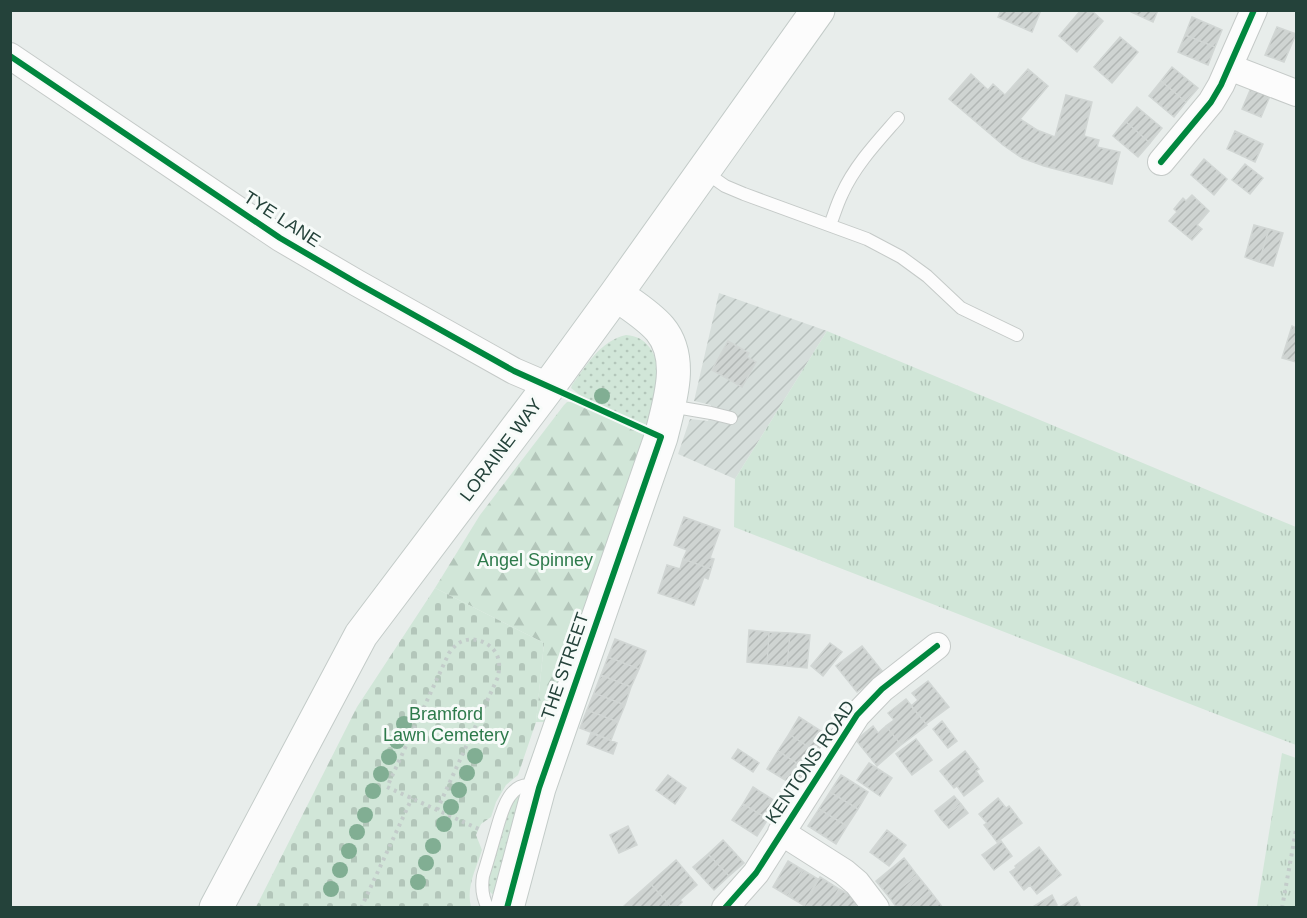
<svg xmlns="http://www.w3.org/2000/svg" width="1307" height="918" font-family="Arial,sans-serif">
	<defs>
		<pattern id="industrial-furrows" width="10" height="10" patternUnits="userSpaceOnUse" patternTransform="scale(1.5)"><rect width="10" height="10" fill="#d6dedb"/><path d="M-1 1l2-2M0 10L10 0M9 11l2-2" fill="none" stroke="#b8c0bd"/></pattern>
		<pattern id="grass-dots" width="8" height="8" patternUnits="userSpaceOnUse" patternTransform="scale(1.5)"><rect width="8" height="8" fill="#d1e6d8"/><path d="M2 2h.1M6 6h.1" fill="none" stroke="#b3c6ba" stroke-width="1.8" stroke-linecap="round"/></pattern>
		<pattern id="forest-firs" width="22" height="20" patternUnits="userSpaceOnUse" patternTransform="scale(1.5)"><rect width="22" height="20" fill="#d1e6d8"/><path d="M5 1l3.5 6h-7zM16 11l3.5 6h-7z" fill="#b3c6ba"/></pattern>
		<pattern id="cemetery-stones" width="16" height="16" patternUnits="userSpaceOnUse" patternTransform="scale(1.5)"><rect width="16" height="16" fill="#d1e6d8"/><path d="M2 7V4a2 2 0 0 1 4 0v3zM10 15v-3a2 2 0 0 1 4 0v3z" fill="#b3c6ba"/></pattern>
		<pattern id="park-tufts" width="24" height="20" patternUnits="userSpaceOnUse" patternTransform="scale(1.5)"><rect width="24" height="20" fill="#d1e6d8"/><path d="M3 7l-1-3M5 7V3M7 7l1-3M15 17l-1-3M17 17v-4M19 17l1-3" fill="none" stroke="#b3c6ba"/></pattern>
		<pattern id="building-hatch" width="6" height="6" patternUnits="userSpaceOnUse" patternTransform="scale(1.5)"><rect width="6" height="6" fill="#cfd4d2"/><path d="M-1 1l2-2M0 6l6-6M5 7l2-2" fill="none" stroke="#b2b7b5"/></pattern>
	</defs>
	<rect width="100%" height="100%" fill="#e8edeb"/>
	<path fill="url(#industrial-furrows)" d="M719,293L827,331L735,479L678,454L690,419L708,421L711,413V405L694,401Z"/>
	<path fill="url(#grass-dots)" d="M626,335C637,336 643,339 650,348C666,371 653,400 647,425L597,405L581,396L571,388L572,385C587,365 600,341 626,335Z
		M517,797H521L494,895C487,892 488,885 488,878L509,807Z"/>
	<path fill="url(#forest-firs)" d="M567,402H573L646,436L550,722H536L544,643L435,588L480,515L564,405Z"/>
	<path fill="url(#cemetery-stones)" d="M435,588L544,643L536,722L518,775L506,785L496,802L491,817L481,824L476,835L482,850C476,869 466,887 471,907H256L357,707Z"/>
	<path fill="url(#park-tufts)" d="M827,331L1296,527V745L734,527L735,479Z
		M1282,753L1296,758V907H1257Z"/>
	<path fill="url(#building-hatch)" stroke="#d1d6d4" stroke-width="1.5" d="M1001,10H1041L1032,32L998,17Z
		M1081,10H1091L1103,21L1077,52L1059,36Z
		M1132,10H1158L1153,22L1131,12Z
		M1192,17L1222,30L1215,47L1185,35Z
		M1277,27L1296,34L1284,62L1265,55Z
		M1185,35L1215,47L1208,65L1178,52Z
		M1120,37L1138,52L1112,83L1094,67Z
		M1172,67L1198,88L1186,102L1161,81Z
		M1028,69L1048,86L1020,119L1037,130L1055,137L1066,95L1092,102L1084,136L1099,140L1097,147L1120,152L1112,184L1044,166L1022,158L1003,145L949,99L971,74L988,90L993,84L1005,95Z
		M1161,81L1186,102L1174,117L1149,96Z
		M1254,81L1273,89L1261,117L1242,109Z
		M1137,107L1162,128L1150,143L1125,121Z
		M1125,121L1150,143L1138,157L1113,136Z
		M1235,131L1263,144L1255,162L1227,149Z
		M1204,159L1227,179L1214,195L1191,175Z
		M1245,164L1263,178L1250,194L1232,180Z
		M1192,195L1209,211L1197,225L1202,229L1192,240L1169,221L1177,212L1174,209L1183,198L1186,201Z
		M1254,225L1269,229L1259,262L1245,257Z
		M1269,229L1283,233L1273,266L1259,262Z
		M1292,326L1296,328V362L1282,358Z
		M728,341L749,353L747,357L756,362L742,387L712,370Z
		M684,517L720,530L710,558L714,559L711,569L683,559L687,550L674,545Z
		M683,559L711,569L708,579L704,577L694,605L658,593L667,565L680,569Z
		M749,630L769,632L767,664L747,662Z
		M769,632L790,633L787,666L767,664Z
		M790,633L810,635L807,668L787,666Z
		M615,639L646,651L639,669L608,657Z
		M830,643L842,652L823,676L811,666Z
		M862,646L883,672L857,692L836,666Z
		M608,657L639,669L631,687L601,675Z
		M601,675L631,687L625,705L594,693Z
		M928,681L949,707L926,724L911,706L918,700L912,693Z
		M594,693L625,705L618,722L587,710Z
		M906,699L927,725L901,745L886,726L894,720L888,713Z
		M587,710L618,722L611,740L580,728Z
		M799,717L827,735L816,752L789,734Z
		M942,721L957,741L948,748L933,729Z
		M873,726L878,733L886,726L901,745L877,766L856,740Z
		M591,733L617,743L613,754L587,744Z
		M789,734L816,752L806,769L778,751Z
		M916,739L932,760L912,775L896,754Z
		M738,749L759,763L753,772L732,758Z
		M778,751L806,769L795,786L767,769Z
		M965,751L979,769L976,771L983,781L964,796L957,786L954,788L940,771Z
		M869,763L892,778L880,796L857,780Z
		M668,775L686,788L675,804L656,790Z
		M841,775L868,792L858,809L830,792Z
		M753,787L778,803L768,819L743,804Z
		M830,792L858,809L847,826L819,809Z
		M954,796L961,804L941,819L935,811Z
		M998,798L1006,808L1009,806L1022,823L997,842L984,825L987,823L979,814Z
		M743,804L768,819L757,836L732,820Z
		M961,804L968,813L949,828L941,819Z
		M819,809L847,826L836,844L808,826Z
		M628,826L637,845L619,853L610,835Z
		M887,830L906,845L889,866L870,852Z
		M723,840L744,863L729,876L708,854Z
		M1001,841L1012,856L994,870L982,855Z
		M1039,847L1061,875L1037,894L1030,885L1024,890L1010,872L1016,868L1015,866Z
		M708,854L729,876L714,890L693,867Z
		M904,858L917,875L889,897L876,881Z
		M676,860L697,885L680,900L682,902L676,908H672L650,883Z
		M788,861L803,870L788,896L773,887Z
		M803,870L818,879L803,905L788,896Z
		M917,875L930,891L910,908H897L889,897Z
		M820,877L839,889L828,908H803Z
		M650,883L672,908H626L624,906Z
		M839,889L858,900L854,908H828Z
		M930,891L943,908H910Z
		M1052,895L1057,905L1052,908H1031Z
		M1076,897L1081,908H1058Z"/>
	<g fill="none" stroke-linecap="round" stroke-linejoin="round">
		<g stroke="#c5cac8" stroke-width="14">
			<path id="service" d="M705,172L725,186L744,194L867,239L901,257L927,276L961,308L1017,335
				M830,225C834,215 837,204 842,194C855,165 878,141 898,118
				M670,406L711,413L731,418
				M488,908C482,897 481,888 483,876C487,863 491,849 495,835C501,815 508,777 537,787"/>
		</g>
		<g stroke="#c5cac8" stroke-width="28">
			<path id="minor" d="M10,56L280,238L357,283L514,371L549,386
				M1229,67L1296,93
				M1161,162L1211,102L1221,85L1254,10
				M781,832L844,872L857,883L876,908
				M725,908L756,873L857,715L882,689L937,646"/>
		</g>
		<g stroke="#c3cbc8" stroke-width="35">
			<path id="secondary" d="M216,908L361,635L549,386L616,294L818,10
				M507,908L539,788L661,437C669,403 685,359 660,329C648,315 631,305 616,294"/>
		</g>
		<path stroke="#c3ccca" stroke-width="4" stroke-dasharray="3 4.5" stroke-linecap="butt" d="M437,810L498,677C499,670 500,664 498,658C494,644 476,636 463,641C457,643 453,648 449,653L387,787L481,830
			M361,908L412,798
			M1282,908L1296,830"/>
		<use href="#service" stroke="#fcfcfc" stroke-width="12"/>
		<use href="#minor" stroke="#fcfcfc" stroke-width="26"/>
		<use href="#secondary" stroke="#fcfcfc" stroke-width="33"/>
		<g stroke="#f7fbf9" stroke-width="10">
			<path id="cycleway" d="M10,56L280,238L357,283L514,371L661,437L539,788L507,908
				M1161,162L1211,102L1221,85L1254,10
				M725,908L756,873L857,715L882,689L937,646"/>
		</g>
		<use href="#cycleway" stroke="#00873e" stroke-width="6"/>
	</g>
	<g fill="#81ae93">
		<circle cx="602" cy="396" r="8"/>
		<circle cx="404" cy="724" r="8"/>
		<circle cx="397" cy="741" r="8"/>
		<circle cx="475" cy="756" r="8"/>
		<circle cx="389" cy="757" r="8"/>
		<circle cx="467" cy="773" r="8"/>
		<circle cx="381" cy="774" r="8"/>
		<circle cx="459" cy="790" r="8"/>
		<circle cx="373" cy="791" r="8"/>
		<circle cx="451" cy="807" r="8"/>
		<circle cx="365" cy="815" r="8"/>
		<circle cx="444" cy="824" r="8"/>
		<circle cx="357" cy="832" r="8"/>
		<circle cx="433" cy="846" r="8"/>
		<circle cx="349" cy="851" r="8"/>
		<circle cx="426" cy="863" r="8"/>
		<circle cx="340" cy="870" r="8"/>
		<circle cx="418" cy="882" r="8"/>
		<circle cx="331" cy="889" r="8"/>
	</g>
	<g text-anchor="middle" stroke-width="6" stroke-linejoin="round" paint-order="stroke">
		<g font-size="18" fill="#24423a" stroke="#f7fbf9">
			<text transform="translate(282 219) rotate(33)" y="6">TYE LANE</text>
			<text transform="translate(501 450) rotate(-53)" y="6">LORAINE WAY</text>
			<text transform="translate(565 666) rotate(-71)" y="6">THE STREET</text>
			<text transform="translate(810 762) rotate(-56)" y="6">KENTONS ROAD</text>
		</g>
		<g font-size="18" fill="#2d7a4b" stroke="#f7fbf9">
			<text x="535" y="566">Angel Spinney</text>
			<text x="446" y="720">Bramford<tspan x="446" dy="21">Lawn Cemetery</tspan></text>
		</g>
	</g>
	<rect width="1307" height="918" fill="none" stroke="#24423a" stroke-width="24"/>
</svg>
